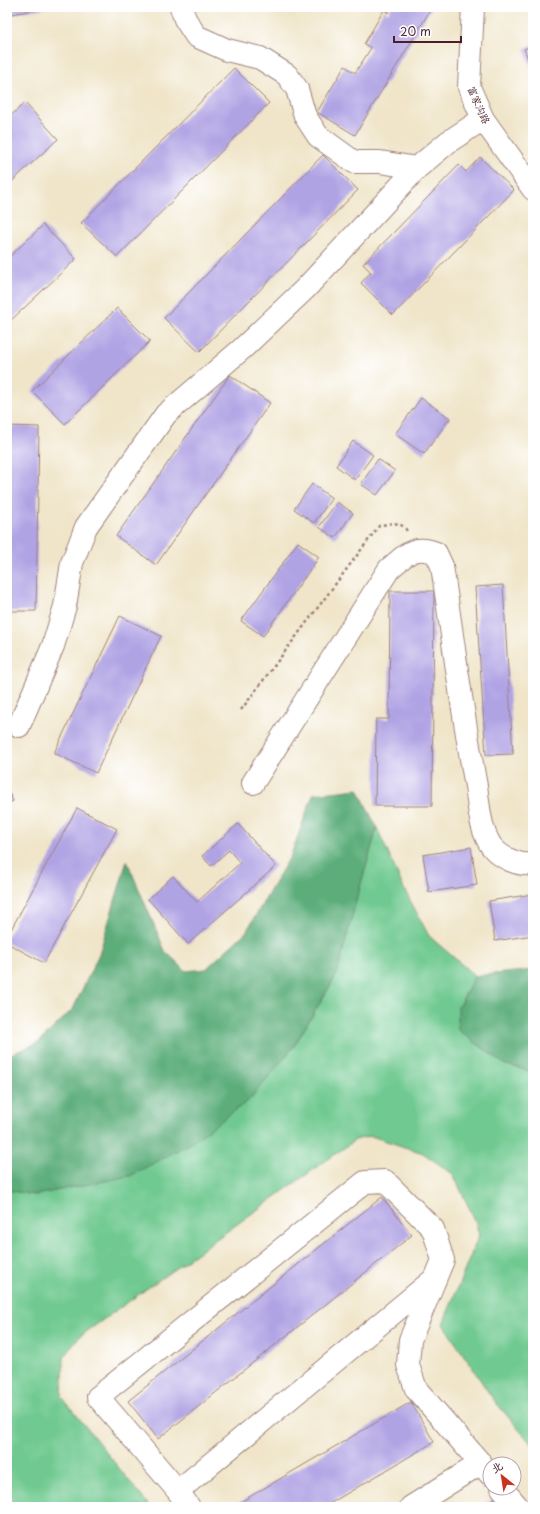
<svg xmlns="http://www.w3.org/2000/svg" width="540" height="1514" font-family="'Playpen Sans','LXGW WenKai TC',sans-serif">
	<rect width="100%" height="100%" fill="#fff"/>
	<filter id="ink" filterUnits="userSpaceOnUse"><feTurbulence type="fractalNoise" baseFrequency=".025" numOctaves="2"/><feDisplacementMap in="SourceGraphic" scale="8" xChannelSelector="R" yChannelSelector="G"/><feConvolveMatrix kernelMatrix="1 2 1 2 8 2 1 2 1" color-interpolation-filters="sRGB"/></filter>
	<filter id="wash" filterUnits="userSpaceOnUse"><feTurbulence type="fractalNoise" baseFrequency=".012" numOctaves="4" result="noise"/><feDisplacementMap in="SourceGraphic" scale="16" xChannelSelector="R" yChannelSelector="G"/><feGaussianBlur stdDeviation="0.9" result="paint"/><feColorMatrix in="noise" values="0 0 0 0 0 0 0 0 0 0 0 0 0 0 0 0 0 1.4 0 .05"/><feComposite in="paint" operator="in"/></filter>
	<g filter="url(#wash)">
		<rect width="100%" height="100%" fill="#f0e5c9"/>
		<path fill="#70c990" stroke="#5d745e" d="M377,828L403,887L429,936L475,976L458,1008L504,1064L533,1072V1446L493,1399L443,1324L479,1235L475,1220L453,1174L423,1153L371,1136L355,1140L79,1337L64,1358L62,1397L150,1507H7V1190L35,1195L249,1100L294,1046L337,974L357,897Z"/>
		<path fill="#5cad7a" stroke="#536652" d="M358,789L377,828L357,897L337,974L294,1046L249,1100L191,1143L130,1176L35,1195L7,1190V1056L39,1042L73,1009L99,954L127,861L165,951L186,971L206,969L246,932L291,855L313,794Z
			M533,970V1072L504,1064L458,1030V1008L475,976Z"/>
		<g id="blocks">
			<path fill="#b0a3e4" d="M7,7H44V8L7,15Z
				M391,7H432L355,135L317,112L345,66L355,73L371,48L364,44L384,10L388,13Z
				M533,45V71L524,49Z
				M234,68L269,103L117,257L81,223Z
				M25,103L58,139L7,186V119Z
				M323,155L358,190L199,352L164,318Z
				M480,157L514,190L393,315L361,283L371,272L363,264L459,165L466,172Z
				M43,225L76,259L7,324V259Z
				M117,308L150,341L65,424L32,391Z
				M230,375L270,403L156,565L116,536Z
				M421,398L450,418L424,454L395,434Z
				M7,426L39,427L36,611H7Z
				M353,441L373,455L355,480L336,466Z
				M378,459L395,471L377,495L361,484Z
				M312,484L332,498L314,523L294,509Z
				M337,502L353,513L335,538L319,527Z
				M298,542L319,557L263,636L241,621Z
				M503,585L513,754L486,755L475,587Z
				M390,591H434L432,806H375L376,719H389Z
				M120,616L161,636L96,773L54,753Z
				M7,789L13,801L7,804Z
				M77,808L117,829L44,963L7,943V937Z
				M238,824L276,866L188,944L148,899L173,876L197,902L240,863L229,850L211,866L202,856Z
				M471,847L477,885L429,892L423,855Z
				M533,894V935L495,941L489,901Z
				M382,1197L412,1235L158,1439L128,1401Z
				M411,1402L434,1442L324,1507H232Z
				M497,1497L503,1507H479Z"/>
		</g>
	</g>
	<g filter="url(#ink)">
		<use href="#blocks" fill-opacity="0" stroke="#9d827a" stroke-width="1"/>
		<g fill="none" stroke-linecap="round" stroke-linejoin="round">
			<g stroke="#9d827a" stroke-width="24">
				<path id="minor" d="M181,7L185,19L196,36L227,50L260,58L287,75L297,89L305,116L318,136L354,162H380L417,168
					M473,7L469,87L483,119L533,189
					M19,726L53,646L65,606L72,563L86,527L166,414L243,348L305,289L417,168L448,142L483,119
					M253,783L389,569C406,555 413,544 436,553L442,566C453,639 462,713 476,786C479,806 480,831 492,847C501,858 519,866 533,864
					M502,1488L518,1507
					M178,1491L433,1280
					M189,1507L178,1491L98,1397L365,1182L385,1181L433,1229L443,1260L410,1340L408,1365L416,1389L490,1474
					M411,1507L481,1463"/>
			</g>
			<path stroke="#9d827a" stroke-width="2.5" stroke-dasharray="3 3" stroke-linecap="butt" d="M241,710L379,526C390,523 400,520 407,531"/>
			<use href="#minor" stroke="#fff" stroke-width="22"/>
		</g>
	</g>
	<g text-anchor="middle" stroke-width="4" stroke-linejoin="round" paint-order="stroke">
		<g font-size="10" fill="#4a1f2b" stroke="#fff">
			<text transform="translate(479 105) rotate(66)" y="4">富家沟路</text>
		</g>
	</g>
	<rect width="540" height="1514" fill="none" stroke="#fff" stroke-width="24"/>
	<g transform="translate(502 1476) rotate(330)"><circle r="19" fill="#ffffff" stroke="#b7a5aa"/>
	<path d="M0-3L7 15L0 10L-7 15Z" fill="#c8321e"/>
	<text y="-6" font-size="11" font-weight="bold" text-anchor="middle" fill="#4a1f2b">北</text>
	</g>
	<path d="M394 36v6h67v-6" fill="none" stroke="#4a1f2b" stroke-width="2"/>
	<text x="400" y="36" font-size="12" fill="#4a1f2b" stroke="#ffffff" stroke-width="3" paint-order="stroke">20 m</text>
</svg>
